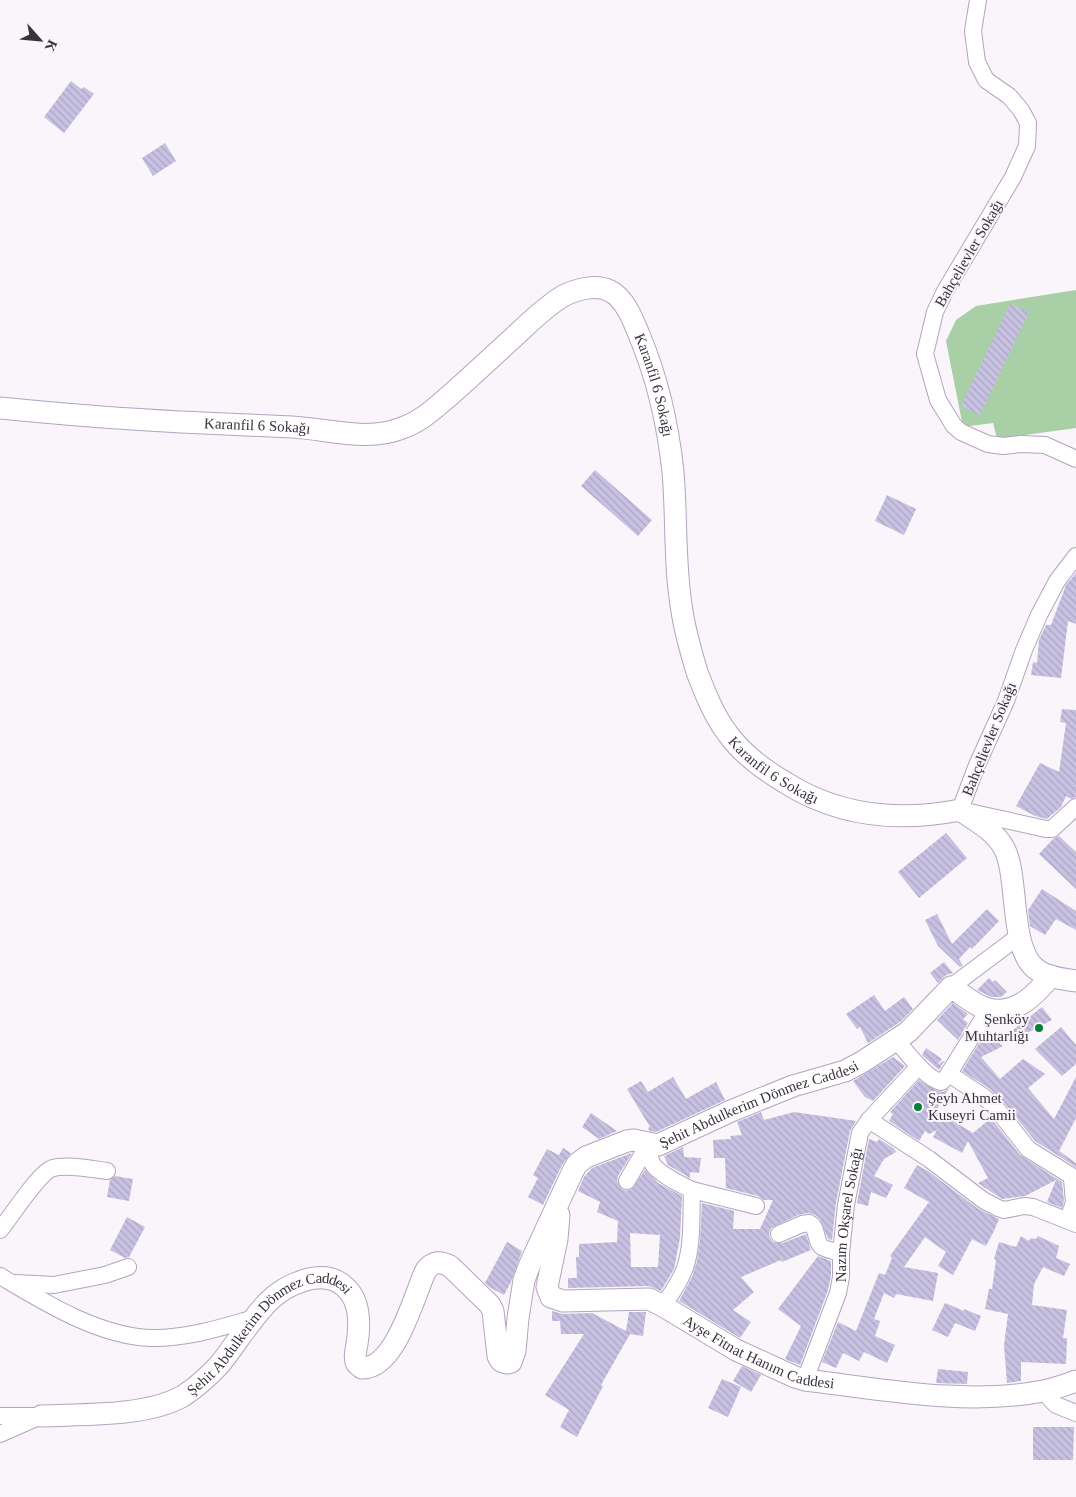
<svg xmlns="http://www.w3.org/2000/svg" width="1076" height="1497" font-family="Georgia,serif">
	<defs>
		<pattern id="building-back-hatch" width="6" height="6" patternUnits="userSpaceOnUse" patternTransform="scale(1.25)"><rect width="6" height="6" fill="#c7c1e2"/><path d="M-1 5l2 2M0 0l6 6M5-1l2 2" fill="none" stroke="#aca6c3"/></pattern>
	</defs>
	<rect width="100%" height="100%" fill="#f9f5fb"/>
	<path fill="#a9cfa6" d="M1076,290V428L997,439L993,423L963,427L946,341L956,320L976,306Z"/>
	<path fill="url(#building-back-hatch)" fill-rule="evenodd" d="M71,81L81,89L84,87L94,94L64,133L44,117Z
		M165,143L176,161L153,176L142,158Z
		M1010,304L1029,312L980,415L961,406Z
		M595,470L652,520L638,536L581,486Z
		M887,495L916,509L904,535L875,521Z
		M1076,573V624L1068,621L1061,678L1031,675L1033,662L1037,663L1039,640L1046,625H1051L1066,585Z
		M1062,709L1076,710V797L1071,799L1066,796L1061,807L1047,819L1035,816L1016,806L1040,763L1059,772L1066,723L1060,722Z
		M946,833L967,858L919,898L898,872Z
		M1059,836L1076,852V889L1039,854L1053,839Z
		M1042,889L1076,911V930L1056,919L1045,935L1030,926L1028,910Z
		M987,909L999,921L972,949L970,947L959,959L963,966L960,967L938,946L925,920L937,914L952,944Z
		M944,962L953,973L946,975L938,983L930,973Z
		M989,978L993,982L995,980L1007,992L1001,997H991L977,990Z
		M874,995L885,1011L904,997L913,1009L900,1022L868,1043L860,1027L857,1029L846,1014Z
		M953,1003L968,1014L963,1019L968,1023L958,1040L937,1020Z
		M1042,1007L1052,1020L1008,1043L1004,1037Z
		M1061,1027L1076,1045V1064L1062,1076L1035,1049Z
		M989,1037L1003,1046L981,1057L1000,1079L1023,1059L1045,1074L1028,1088L1054,1119L1076,1077V1118L1059,1151L1076,1163V1167L1035,1141L1003,1101L990,1089L962,1071L980,1042Z
		M926,1048L942,1059L937,1065L945,1060L939,1070L922,1055Z
		M893,1057L905,1066L873,1101L865,1097L853,1081Z
		M673,1077L686,1099L716,1082L725,1100L656,1132L650,1131L648,1128L650,1127L627,1089L641,1081L648,1092Z
		M919,1080L938,1091L943,1092L949,1088L936,1111L973,1133L972,1134L991,1118L1020,1155L1062,1182L1064,1201L1062,1208L1047,1202L1056,1180L1025,1196L1002,1199L978,1183L988,1178L968,1141L962,1153L933,1137L937,1130L929,1134L925,1131L919,1141L889,1121L893,1114L890,1112Z
		M761,1112L764,1120L794,1112L856,1121L850,1131L836,1203L832,1240L828,1239L820,1219L815,1215L808,1213L798,1215L771,1228L769,1233L770,1238L773,1242L783,1243L806,1234L811,1250L782,1262L781,1260L741,1277L754,1292L733,1310L751,1322L740,1338L679,1301L692,1277L697,1261L700,1240L702,1203L734,1211L733,1229H760L773,1200H764L758,1196L726,1188L725,1158H714L713,1140L731,1139L730,1136L742,1135L737,1122Z
		M591,1113L617,1131L599,1139L582,1127Z
		M869,1139L877,1142L879,1139L893,1148L896,1152L884,1159L874,1176L893,1185L886,1198L871,1192L868,1206L857,1203Z
		M683,1147L684,1157L701,1158L699,1173L690,1172V1178L668,1165L664,1156Z
		M563,1148L571,1153L562,1165L543,1205L528,1197L538,1178L533,1175L547,1149L559,1155Z
		M632,1153L618,1176L617,1181L622,1189L626,1191L632,1189L645,1170L658,1183L682,1196L680,1238L674,1269L661,1291L649,1286L568,1288V1278H577L576,1257H579V1244L617,1242L618,1221L597,1212L600,1202L578,1191L584,1177L592,1168ZM630,1233L660,1235L658,1267H631Z
		M917,1165L928,1171L977,1208L999,1219L994,1231L986,1246L972,1239L953,1275L938,1266L946,1252L925,1237L904,1267L938,1273L933,1301L896,1294L894,1298L884,1293L874,1319L880,1321L875,1336L895,1345L887,1363L864,1352L859,1361L843,1353L836,1368L822,1362L838,1322L856,1331L879,1273L885,1275L892,1258L890,1256L929,1202L904,1188Z
		M115,1176L133,1179L129,1201L107,1197L110,1180Z
		M127,1217L145,1227L129,1257L125,1258L110,1250Z
		M1021,1236L1029,1241L1031,1238L1036,1239L1038,1236L1059,1246L1056,1258L1070,1264L1064,1276L1043,1267L1034,1284L1032,1305L1067,1310L1063,1338H1067L1066,1364L1021,1362V1381L1007,1383L1004,1345L1008,1314L985,1309L989,1289H992L996,1260L994,1259L999,1242L1016,1247Z
		M507,1242L522,1251L511,1282L504,1295L491,1288L485,1283Z
		M818,1256L831,1261V1276L828,1290L800,1365L785,1359L801,1326L778,1309Z
		M945,1303L964,1311V1309L981,1316L975,1331L955,1323L948,1337L932,1330Z
		M552,1311L563,1314L592,1313L626,1331L629,1312H646L643,1336L630,1334L601,1385L603,1386L577,1437L560,1427L569,1410L545,1395L584,1334H561L560,1321H552Z
		M742,1366L761,1375L751,1392L733,1381Z
		M938,1369L968,1372L967,1384L936,1383Z
		M722,1379L741,1387L728,1417L708,1408Z
		M1033,1427H1074L1073,1460H1033Z"/>
	<g fill="none" stroke-linecap="round" stroke-linejoin="round">
		<g stroke="#b5a3bf" stroke-width="18">
			<g id="minor">
				<path d="M978,0L973,31L977,62L986,80L1009,96L1021,110L1028,123L1027,146L1013,177L945,291L935,312L925,354L938,400L954,426L961,432L988,444L1003,446L1021,444L1045,445L1076,459"/>
				<path d="M1076,556L1057,581L1039,615L1024,650L1006,701L977,765L960,810L1046,829H1052L1076,807"/>
				<path d="M951,987L1019,936"/>
				<path d="M896,1040C907,1052 925,1078 941,1082L946,1078L989,1009"/>
				<path d="M949,1074L984,1097L996,1108L1028,1149L1070,1175L1072,1179L1074,1202L1068,1220"/>
				<path d="M869,1120L929,1159L983,1200L998,1208L1004,1210L1024,1206L1033,1207L1076,1224"/>
				<path d="M649,1143C650,1149 649,1158 652,1163C657,1173 682,1185 692,1190C691,1215 693,1244 685,1268C680,1282 671,1294 663,1306"/>
				<path d="M627,1181L649,1143"/>
				<path d="M692,1190L756,1206"/>
				<path d="M0,1230C11,1217 39,1172 53,1168C67,1164 92,1169 107,1171"/>
				<path d="M779,1234L802,1224L809,1223C819,1228 814,1241 822,1247C827,1250 835,1251 841,1253"/>
				<path d="M0,1276C44,1302 98,1336 151,1338C186,1339 222,1327 255,1318"/>
				<path d="M15,1283L54,1285L105,1275L128,1267"/>
				<path id="s1" d="M805,1380L838,1293L841,1277V1253L846,1205L860,1133L869,1120L919,1066"/>
				<path d="M1043,1391L1056,1405L1076,1413"/>
				<path d="M0,1416H33"/>
				<path d="M0,1434L41,1416"/>
			</g>
		</g>
		<g stroke="#b5a3bf" stroke-width="23">
			<g id="tertiary">
				<path id="s2" d="M0,408C60,414 120,419 181,422C218,424 255,425 292,427C328,429 368,442 402,428C420,422 434,409 448,397C471,377 493,356 515,336C530,322 545,307 563,296C577,289 596,284 610,291C625,298 634,322 640,337C658,380 668,425 673,472C677,518 674,565 682,611C685,632 691,652 697,672C705,693 714,716 728,734C743,755 764,770 786,783C840,817 899,822 960,810C976,821 994,830 1004,848C1020,878 1008,953 1039,971C1049,978 1064,979 1076,981"/>
				<path id="s3" d="M559,1215L557,1239L547,1287L551,1297L563,1301L649,1299L663,1306L736,1350L795,1377L805,1380C882,1389 966,1406 1043,1391C1054,1389 1065,1385 1076,1381"/>
				<path id="s4" d="M41,1416C82,1414 146,1417 183,1396C197,1387 209,1376 220,1364C236,1344 249,1322 267,1303C284,1285 323,1266 345,1287C360,1300 360,1325 357,1344C356,1349 354,1357 356,1362C357,1365 360,1366 362,1368C396,1369 414,1295 426,1270C434,1261 440,1261 450,1266L490,1305L493,1311L498,1356L501,1361L507,1363L511,1362L515,1351L518,1318L524,1280L530,1264L573,1171L577,1164L586,1157L627,1141L634,1140L658,1145L731,1111L793,1086L845,1071L862,1062L908,1032L951,987C962,994 975,1006 988,1009C1016,1016 1036,994 1051,976"/>
			</g>
		</g>
		<use href="#minor" stroke="#fff" stroke-width="16"/>
		<use href="#tertiary" stroke="#fff" stroke-width="21"/>
	</g>
	<g fill="#087f37" stroke="#f9f5fb" stroke-width="2">
		<circle cx="1039" cy="1028" r="5"/>
		<circle cx="918" cy="1107" r="5"/>
	</g>
	<g text-anchor="middle" stroke-width="4" stroke-linejoin="round" paint-order="stroke">
		<g font-size="15" fill="#3a333e" stroke="#f9f5fb">
			<text transform="translate(969 253) rotate(-60)" y="5">Bahçelievler Sokağı</text>
			<text dy="5" stroke="none"><textPath href="#s2" startOffset="768">Karanfil 6 Sokağı</textPath></text>
			<text dy="5" stroke="none"><textPath href="#s2" startOffset="258">Karanfil 6 Sokağı</textPath></text>
			<text transform="translate(989 739) rotate(-68)" y="5">Bahçelievler Sokağı</text>
			<text dy="5" stroke="none"><textPath href="#s2" startOffset="1188">Karanfil 6 Sokağı</textPath></text>
			<text dy="5" stroke="none"><textPath href="#s4" startOffset="1126">Şehit Abdulkerim Dönmez Caddesi</textPath></text>
			<text dy="5" stroke="none"><textPath href="#s1" startOffset="172">Nazım Okşarel Sokağı</textPath></text>
			<text dy="5" stroke="none"><textPath href="#s4" startOffset="258">Şehit Abdulkerim Dönmez Caddesi</textPath></text>
			<text dy="5" stroke="none"><textPath href="#s3" startOffset="306">Ayşe Fitnat Hanım Caddesi</textPath></text>
		</g>
		<g font-size="15" fill="#3a333e" stroke="#f9f5fb" text-anchor="end">
			<text x="1029" y="1024">Şenköy<tspan x="1029" dy="17">Muhtarlığı</tspan></text>
			<text x="928" y="1103" text-anchor="start">Şeyh Ahmet<tspan x="928" dy="17">Kuseyri Camii</tspan></text>
		</g>
	</g>
	<g transform="translate(40 40) rotate(117)" stroke="#f9f5fb" stroke-width="4" paint-order="stroke">
	<path d="M0-4L9 19L0 12L-9 19Z" fill="#3a333e"/>
	<text y="-8" font-size="14" font-weight="bold" text-anchor="middle" fill="#3a333e">K</text>
	</g>
</svg>
